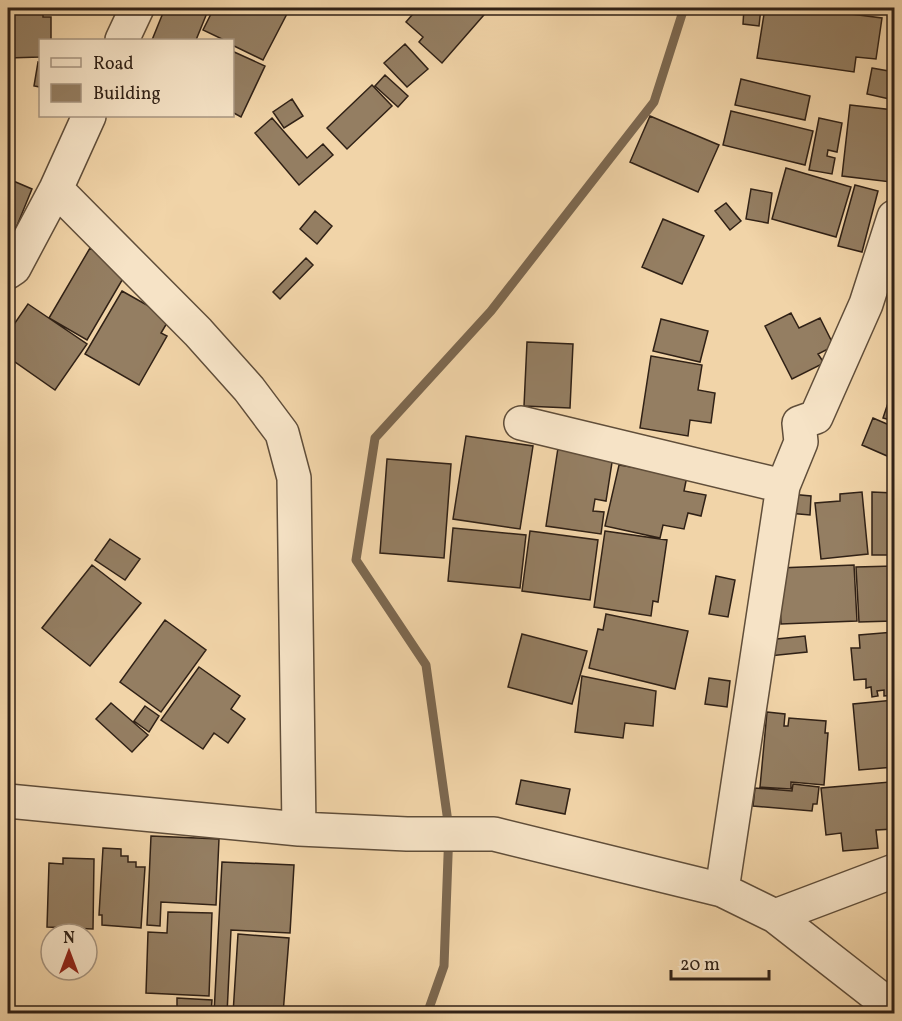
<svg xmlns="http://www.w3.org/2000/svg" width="902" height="1021" font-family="Vollkorn,serif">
	<rect width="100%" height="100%" fill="#f1d4a8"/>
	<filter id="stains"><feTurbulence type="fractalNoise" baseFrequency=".00333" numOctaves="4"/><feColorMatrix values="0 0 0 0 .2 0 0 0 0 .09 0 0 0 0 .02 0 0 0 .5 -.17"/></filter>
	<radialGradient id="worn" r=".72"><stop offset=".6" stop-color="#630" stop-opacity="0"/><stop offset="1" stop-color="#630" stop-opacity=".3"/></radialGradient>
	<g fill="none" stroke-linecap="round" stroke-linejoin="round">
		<path stroke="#7c6850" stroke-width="9" d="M427,1014L444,966L449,829L426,665L356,560L375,438L491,311L654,102L684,8"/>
	</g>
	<path fill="#947e62" stroke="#302116" stroke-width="1.5" d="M8,8H43V17H51V40H40V57L8,58Z
		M165,8H209L196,40H152Z
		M214,8H290L263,60L232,45V40H224L203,30Z
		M418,8H490L442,63L419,42L423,37L406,22Z
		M744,8H761L759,26L743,24Z
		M765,8H803L882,18L876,59L856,57L854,72L757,58Z
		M853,8H890L889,13Z
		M405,44L428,69L407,87L384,63Z
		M232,51L265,66L241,117L232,112Z
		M38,62L40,63V87L34,86Z
		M872,68L894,72V100L867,94Z
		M385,75L408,96L398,107L375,86Z
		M741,79L810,96L805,120L735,105Z
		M372,85L392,106L347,149L327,128Z
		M292,99L303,116L284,128L273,112Z
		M850,105L894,110L891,182L842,176Z
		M731,111L813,131L805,165L723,145Z
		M650,116L719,145L698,192L630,162Z
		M272,118L307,158L323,144L333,155L299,185L255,133Z
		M819,118L842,123L837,152L828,150L827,156L835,158L832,174L809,170Z
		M786,168L851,187L836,237L772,219Z
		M11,180L32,189L16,228L8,224V189Z
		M855,185L878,191L862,252L838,246Z
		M751,189L772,193L768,223L746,219Z
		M726,203L741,221L730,230L715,211Z
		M315,211L332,226L317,244L300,229Z
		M663,219L704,236L682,284L642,267Z
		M90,248L128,270L87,340L49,318Z
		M306,258L313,265L280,299L273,292Z
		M122,291L170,318L161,333L167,336L139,385L85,354Z
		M28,304L87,344L55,390L8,357V333Z
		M791,313L799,328L820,318L834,346L818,354L824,363L792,379L765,326Z
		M661,319L708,331L700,362L653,351Z
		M527,342L573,344L570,408L524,406Z
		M651,356L702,365L698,390L715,393L711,423L690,420L688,436L640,428Z
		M890,397L894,399V421L883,418Z
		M873,418L894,427V459L862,445Z
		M466,436L533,446L520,529L453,519Z
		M558,448L613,456L606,501L595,499L593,511L604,512L601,534L546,526Z
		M387,459L451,464L444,558L380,553Z
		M619,465L687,476L684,491L706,495L701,516L688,513L684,529L663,525L660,538L605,526Z
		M862,492L868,554L821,559L815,503L840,501V494Z
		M872,492L894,493V555H872Z
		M790,494L811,496L810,515L788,513Z
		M453,528L526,535L520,588L448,581Z
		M530,531L598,540L590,600L522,591Z
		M605,531L667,540L658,602L653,601L651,616L594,607Z
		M110,539L140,559L125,580L95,560Z
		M92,565L141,603L90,666L42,628Z
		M854,565L857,621L781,624L778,568Z
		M894,566L893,621L859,622L856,567Z
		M716,576L735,580L728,617L709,614Z
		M606,614L688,631L675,689L589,668L598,629L603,630Z
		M165,620L206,650L161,712L120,682Z
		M894,632V695L884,696V690L877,691L878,696L872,697L871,687L866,688V679L854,680L851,648H860L859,635Z
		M522,634L587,651L572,704L508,687Z
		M805,636L807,652L769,656L767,640Z
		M199,667L240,696L231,709L245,719L228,743L214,733L203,749L161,720Z
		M582,676L656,691L653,726L625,723L623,738L575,732Z
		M709,678L730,681L727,707L705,704Z
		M894,700V767L859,770L853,704Z
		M111,703L148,735L132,752L96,719Z
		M145,706L159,716L149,732L134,721Z
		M767,712L785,714L784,726H788L789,718L826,721L825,733H828L824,785L791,782V789L760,787Z
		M521,780L570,789L565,814L516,804Z
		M890,782L894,829L876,830L878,848L843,851L841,833L826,835L821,788Z
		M793,784L819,787L817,804H813L812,811L753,806L755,788L792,791Z
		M151,836L219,839L216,905L161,902L160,926L147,925Z
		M103,848L121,849V856H128V862H136V867H145L141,928L102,925V915H99Z
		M63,858L94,859L93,929L47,927L49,863L63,864Z
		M222,862L294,865L290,933L231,930L227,1014H214Z
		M168,912L212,913L209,996L146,993L148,932L167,933Z
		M238,934L289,938L283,1014H233Z
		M894,948V962L888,957Z
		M177,998L212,1000L211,1014H177Z"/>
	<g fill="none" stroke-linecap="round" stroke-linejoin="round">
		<g stroke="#604e3a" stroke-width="36">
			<path id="minor" d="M122,40L137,8
				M56,189L198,332L249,389L282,433L294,478L299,829
				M8,272L14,268L56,189L89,116
				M521,423L783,486
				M8,801L299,829L407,834H494L722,890L775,916L894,1009
				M722,890L783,486L801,442L799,423L816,417L866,304L894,217
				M775,916L894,871"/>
		</g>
		<use href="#minor" stroke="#f6e3c6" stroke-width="33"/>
	</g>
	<rect width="902" height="1021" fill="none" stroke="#f1d4a8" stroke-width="30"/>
	<rect x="9" y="9" width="884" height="1003" fill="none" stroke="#302116" stroke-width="3"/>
	<rect x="15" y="15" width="872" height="991" fill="none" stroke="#302116" stroke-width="1.5"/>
	<rect x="39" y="39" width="195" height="78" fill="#f6e3c6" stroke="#a79580" stroke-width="1.5"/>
	<rect x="51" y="58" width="30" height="9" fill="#f6e3c6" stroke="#a79580" stroke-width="1.5"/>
	<text x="93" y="69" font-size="18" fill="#302116">Road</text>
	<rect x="51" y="84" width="30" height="18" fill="#947e62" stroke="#a79580" stroke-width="1.5"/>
	<text x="93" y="99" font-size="18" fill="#302116">Building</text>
	<g transform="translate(69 952)"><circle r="28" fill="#f6e3c6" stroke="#a79580" stroke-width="1.5"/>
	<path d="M0-4.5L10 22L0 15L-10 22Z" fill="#8f2418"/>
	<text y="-9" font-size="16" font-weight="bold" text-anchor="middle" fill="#302116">N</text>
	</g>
	<path d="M671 970v9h98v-9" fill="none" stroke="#302116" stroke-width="3"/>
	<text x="680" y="970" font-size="18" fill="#302116" stroke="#f6e3c6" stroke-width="4.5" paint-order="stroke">20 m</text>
	<rect width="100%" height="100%" filter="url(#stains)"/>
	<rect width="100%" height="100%" fill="url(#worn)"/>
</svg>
